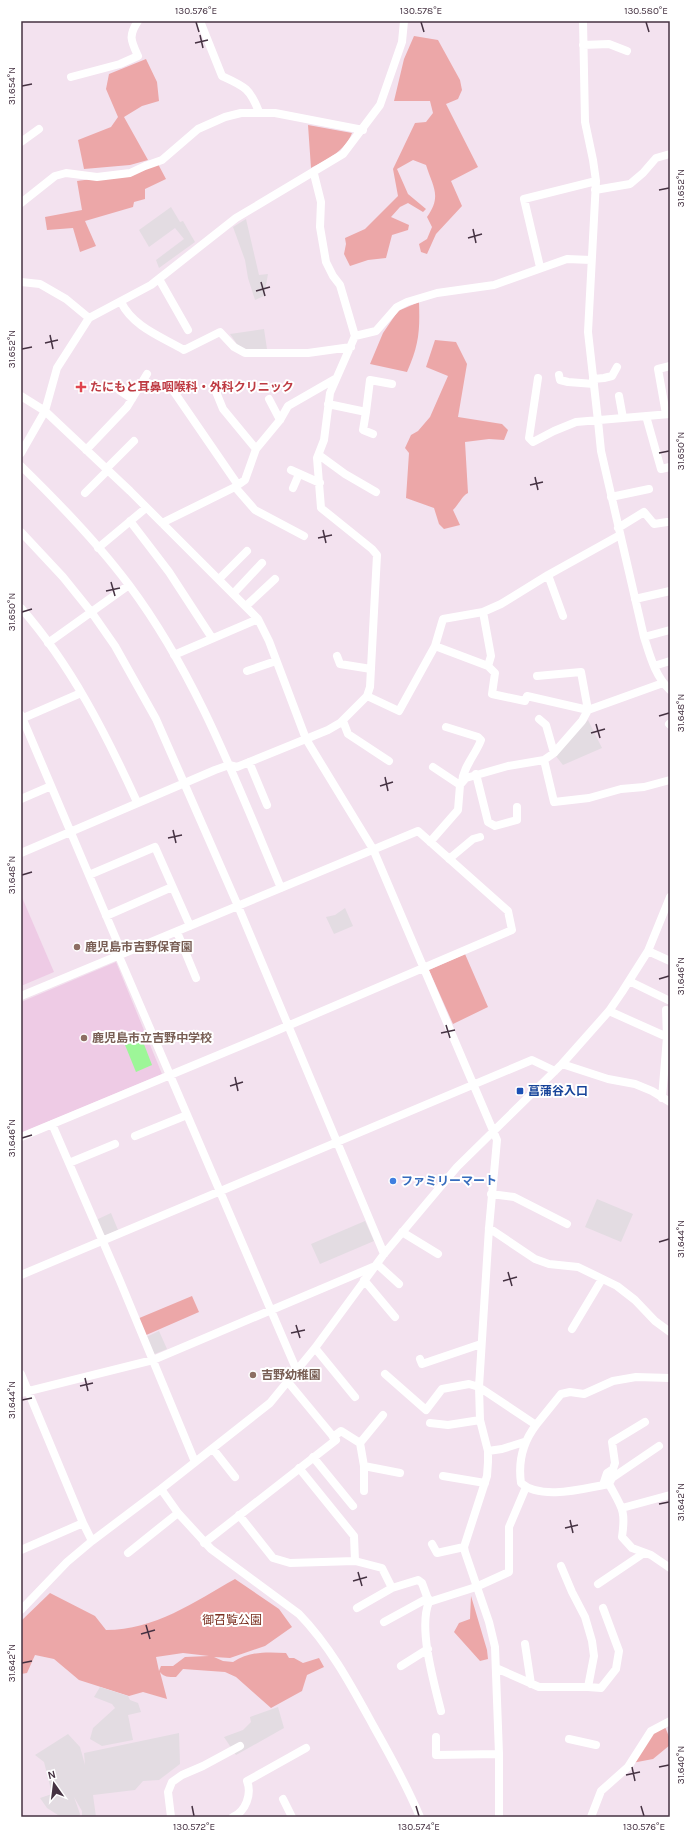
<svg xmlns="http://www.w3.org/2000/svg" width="691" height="1838" font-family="Karla,'Noto Sans JP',sans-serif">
	<rect width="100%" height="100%" fill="#f3e2ef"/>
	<path fill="#eecbe5" d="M21,895L54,972L21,986Z
		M116,962L162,1074L21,1133V1002Z"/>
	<path fill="#eca7a8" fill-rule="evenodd" d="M414,36L438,40L460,80L462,90L458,99L446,104L478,167L451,181L462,206L436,234L427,254L421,252L419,244L427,239L432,227L427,217C442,196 433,187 426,165L413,160L397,169L408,194L426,209L423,212L408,203L400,207L391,217L409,225L408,230L392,235L386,258L368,260L350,266L344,254L346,244L345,238L365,229L398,196L393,169L415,123L426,122L433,113L430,101H394L404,59Z
		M146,59L157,82L159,101L142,106L124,117L148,160L130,165L84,169L78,140L111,127L118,117L106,89L109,74Z
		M308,125L352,133C345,151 328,159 311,168Z
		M158,164L166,179L145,189V199L134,202L133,207L85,221L96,246L80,252L73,228L47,230L45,217L82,210L77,181L130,174Z
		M419,302C420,331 419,345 407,372L370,364L383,333L398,311Z
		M435,340L456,342L467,364L458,417L502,424L508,430L504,440L489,439L465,442L468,493C462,496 459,504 453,510L460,525L444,529L439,524L434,508L406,498L409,453L405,448L411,435L418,431L430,417L448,376L426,367Z
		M465,954L488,1007L453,1024L429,970Z
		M192,1296L199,1312L144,1336L137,1319Z
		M235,1579L279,1609L292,1627L265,1646L230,1658L214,1657L223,1661L233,1662C249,1651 268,1652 286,1653L289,1658H294L303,1663L319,1658L324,1667L307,1675L302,1691L271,1708L236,1677L225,1672L183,1669L176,1677C168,1677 164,1677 160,1672L167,1699L143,1692L129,1696L79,1680L54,1659L35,1655L27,1673L21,1674V1621L50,1593L95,1616L106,1630C155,1630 194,1602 235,1579ZM183,1653L209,1656L185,1657L173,1666H161L159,1671L156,1657Z
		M471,1596L487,1650L488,1659L480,1661L454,1632L459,1623L470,1619Z
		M665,1727L670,1739V1745L653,1759L632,1763L647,1737Z"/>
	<path fill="#e3dce2" d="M171,207L180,222L183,221L195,242L159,268L156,260L184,239L175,228L149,247L139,230Z
		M246,219L259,275L268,274L264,296L255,300L248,278L245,260L233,227Z
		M264,329L267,349L246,350L239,347L230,334Z
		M588,720L602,748L563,765L555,755Z
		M345,908L353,926L334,934L326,917L335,915Z
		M597,1199L633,1214L621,1242L585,1227Z
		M111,1213L118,1230L103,1236L96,1220Z
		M365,1221L374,1241L320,1264L311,1244Z
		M159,1331L167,1349L152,1355L144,1338Z
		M100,1687L128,1696L130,1700L138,1703L141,1712L128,1715L133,1740L102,1746L90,1739L93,1728L115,1708L112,1704L94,1697Z
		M278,1707L284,1728L236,1755L224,1737L243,1730L251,1722L250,1717Z
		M179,1733L180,1764L159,1780L143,1781L135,1790L93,1795L96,1817H82V1811L74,1797L80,1814L79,1817H61L47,1808L40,1798L52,1794L44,1762L35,1755L68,1734L80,1747L85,1765L84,1753Z"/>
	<path fill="#9df698" d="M142,1039L152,1065L136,1072L125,1045Z"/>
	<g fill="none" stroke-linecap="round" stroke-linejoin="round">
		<path stroke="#fff" stroke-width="8" d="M200,21L222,76C244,86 250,88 259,112
			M583,21L585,122L593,160L596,181L588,332L598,421L601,451L644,637C650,656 655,676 670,690
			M583,45L609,44L627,51
			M71,77L120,64L138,56C131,41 128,36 138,21
			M21,142L39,129
			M595,190L630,184L643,173L656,158L670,154
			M21,203L55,176L66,173L97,177L130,173L145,166L162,160L198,129L225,117L241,113H275L363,130
			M540,267L524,199L596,181
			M159,279L188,330
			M21,282L40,284L66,299L89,318
			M121,302C133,327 162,337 184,350L220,332L234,347L245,353H308L351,347
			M355,336L376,331L397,307L407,302L437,293L494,285L567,259L591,260
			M559,375L560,380L568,382L594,384
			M538,378L529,438L533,442L554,431L576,422L670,414
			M593,379L604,378L612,376L617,367
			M170,386L238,485
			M214,387L223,409L256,449
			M119,390L132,399
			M21,396L45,411L130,491L258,619L269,641L306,739L373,849L497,1140L489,1228L479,1387L480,1420L488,1451V1462L487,1476L464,1547L465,1552L489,1622L495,1647L499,1754V1817
			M619,396L623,418
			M269,399L280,420
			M328,404L366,412L363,430L373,434
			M366,412L370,380L392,384
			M666,414L658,369L670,366
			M646,416L661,469L670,467
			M86,450L127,407L147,374
			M21,453L45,411L57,368L89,318L151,285L236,218L343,154L380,105L402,42L404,21
			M319,455L345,474L376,492
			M21,466C59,503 97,542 129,585C197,676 237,784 281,888
			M106,469L134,441
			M291,470L320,483
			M235,487L245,480L256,449L280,420L288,406L335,379
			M293,488L299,474
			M85,493L108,470
			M611,497L649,489
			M130,521L169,572L212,638
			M162,523L235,487L255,510L304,536
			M618,528L644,512L654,524L667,522
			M21,532L63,577L92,613L115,646L156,719L238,906L384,1254
			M98,548L146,508
			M548,575L563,616
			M219,579L247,551
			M233,594L262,563
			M635,599L670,591
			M246,606L275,579
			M21,608C71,665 106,734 137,802
			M483,612L491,656L488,666L495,673L492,694L525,701L527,696L588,710L581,672L537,676
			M644,637L670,630
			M48,643L129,585
			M435,646L488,666
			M174,655L258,619
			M337,656L340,664L371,669
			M654,666L670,661
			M247,671L276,661
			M367,696L399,711L435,646L443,619L483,612L501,604L548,575L620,535
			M21,715L122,953
			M21,719L81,693
			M539,719L546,725L554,753
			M343,721L348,734L389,761
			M669,724L670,725
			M446,727L478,737L481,740C476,754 463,767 462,782
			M544,760L554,802L589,798L621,789L644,787L670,780
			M249,762L267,805
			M433,767L460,785
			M476,774L488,822L495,826L517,820V807
			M21,799L51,786
			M430,842L458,810L460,785L466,778L508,766L544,760L554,753L582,721L588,710L663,683
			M21,853L215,770L229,765L237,767L328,730L340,723L367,696L370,687L377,555L372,549L321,508L317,458L324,440L330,393L355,336L340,285L333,276L326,262L320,227L321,202L314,174
			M449,859L473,839L480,837
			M89,875L155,847L190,926
			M106,916L172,887
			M177,932L196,978
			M648,951L670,961
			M118,954L297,1371
			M629,981L668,1000
			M21,996L418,831L508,911L512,930L264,1036L21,1137
			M666,1010L667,1037
			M609,1011L667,1037L662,1098
			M562,1064L608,1079L635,1084L652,1091L670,1102
			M52,1124L120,1281L195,1462
			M135,1136L187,1115
			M69,1163L115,1144
			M491,1194L514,1197L567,1224
			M489,1228L535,1259L549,1264L578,1267L617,1286L635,1300L655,1321L670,1332
			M402,1232L438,1254
			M377,1264L399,1284
			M21,1275L532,1060L555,1071
			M364,1280L395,1317
			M572,1329L602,1279
			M315,1348L355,1397
			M420,1359L422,1364L481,1344
			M21,1374L83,1523L92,1541
			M385,1374L426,1410L442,1389L469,1384L479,1387L536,1425C523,1442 518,1462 521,1483C542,1501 585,1488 609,1484
			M21,1393L153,1360L373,1267
			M430,1423L448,1425L480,1420
			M536,1425L561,1394L570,1392L584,1394L613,1381L636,1377L670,1378
			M333,1437L341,1431L360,1443L364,1466V1491
			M360,1443L383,1415
			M659,1446L612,1478L609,1484C622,1508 626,1510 622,1537L632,1548L651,1555L670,1568
			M213,1449L235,1477
			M488,1451L502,1449L524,1442
			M313,1457L353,1506
			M364,1466L400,1473
			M299,1468L354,1536L355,1561
			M443,1476L485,1483
			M603,1485L607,1473L613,1469L615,1463L612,1442L645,1422
			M161,1489L178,1513L211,1549L299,1614C331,1647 352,1687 374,1727C391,1757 407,1786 420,1817
			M622,1508L670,1495
			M239,1515L273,1558L290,1563L355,1561L382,1568L392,1588L418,1580L422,1583L429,1602
			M204,1543L336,1440L288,1382
			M432,1544L437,1553L464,1547
			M21,1550L83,1523
			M128,1553L178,1513
			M598,1584L644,1553
			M357,1608L392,1588
			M21,1610L67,1562L92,1541L161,1489L270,1403L315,1348L384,1254L457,1167L562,1064L609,1011L622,992L648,951L670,897
			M384,1622L428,1598
			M525,1644L531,1684
			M401,1666L428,1649
			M496,1668L539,1687H588L594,1656L592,1641L585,1617L572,1592L561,1566
			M588,1687L601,1688L616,1669L619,1651L603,1608
			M441,1711C434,1683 418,1628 429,1602L476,1587L509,1572V1527L526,1487
			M436,1737V1755L499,1754
			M569,1739L596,1745
			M283,1799L292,1817
			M171,1817L168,1792L172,1782L182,1775L203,1766L240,1746
			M233,1817C246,1811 252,1794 247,1781L306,1748
			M591,1817L601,1791L628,1767L651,1731L670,1721"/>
	</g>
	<path fill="none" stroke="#453242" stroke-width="1.5" d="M196,22L199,32M421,22L424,32M646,22L649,32M200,35L203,48M195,43L208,40M22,86L32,84M659,190L669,188M473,229L476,243M468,238L482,234M261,282L265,296M256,291L270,287M50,335L53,349M45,343L58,340M22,349L32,347M659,453L669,451M535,477L538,490M530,485L543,482M323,530L326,543M318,538L332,535M111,582L115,596M106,591L120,588M22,612L32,609M659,716L669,713M596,724L600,738M591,733L605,729M385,777L388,791M380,786L393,782M173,830L176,843M168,838L182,835M22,875L32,872M659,979L669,976M446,1025L450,1038M441,1033L455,1030M235,1077L238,1091M230,1086L243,1082M22,1138L32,1135M659,1242L669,1239M508,1272L512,1286M503,1281L517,1277M296,1325L300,1338M291,1333L305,1330M85,1378L88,1391M80,1386L93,1383M22,1400L32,1398M659,1504L669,1502M570,1520L573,1533M565,1528L578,1525M358,1572L362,1586M353,1581L367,1577M146,1625L150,1639M141,1634L155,1630M22,1663L32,1661M632,1767L635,1781M659,1767L669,1765M626,1775L640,1772M192,1806L194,1816M416,1806L419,1816M641,1806L644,1816"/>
	<path fill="#e0444e" stroke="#fff" stroke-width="1.5" d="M79 381h4v4h4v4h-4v4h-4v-4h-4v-4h4z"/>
	<g fill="#8d6e63" stroke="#fff" stroke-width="1.5">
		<circle cx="77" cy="947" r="4"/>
		<circle cx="84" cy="1038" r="4"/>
		<circle cx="253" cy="1375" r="4"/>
	</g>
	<rect fill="#1a4fb4" stroke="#fff" stroke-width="1.5" x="516" y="1087" width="8" height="8" rx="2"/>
	<circle fill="#3f7fe0" stroke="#fff" stroke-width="1.5" cx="393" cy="1181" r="4"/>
	<g text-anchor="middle" stroke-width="4" stroke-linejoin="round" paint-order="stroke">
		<g font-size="12" font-weight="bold" fill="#be3a42" stroke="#fff" text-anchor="start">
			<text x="90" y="391">たにもと耳鼻咽喉科・外科クリニック</text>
		</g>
		<g font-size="12" font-weight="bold" fill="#785e54" stroke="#fff" text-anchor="start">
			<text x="85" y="951">鹿児島市吉野保育園</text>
			<text x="92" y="1042">鹿児島市立吉野中学校</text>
			<text x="261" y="1379">吉野幼稚園</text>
		</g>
		<g font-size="12" font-weight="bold" fill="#164399" stroke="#fff" text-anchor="start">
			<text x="528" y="1095">菖蒲谷入口</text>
		</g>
		<g font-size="12" font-weight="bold" fill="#366cbe" stroke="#fff" text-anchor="start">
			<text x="401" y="1185">ファミリーマート</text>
		</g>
		<g font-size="12" fill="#7b3021" stroke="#fff">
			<text x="232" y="1624">御召覧公園</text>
		</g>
	</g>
	<rect width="691" height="1838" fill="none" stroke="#ffffff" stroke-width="44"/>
	<g transform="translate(54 1784) rotate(346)" stroke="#ffffff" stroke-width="3" paint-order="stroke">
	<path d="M0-3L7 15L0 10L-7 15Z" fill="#453242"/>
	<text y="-6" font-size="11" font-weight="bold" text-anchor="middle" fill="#453242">N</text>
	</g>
	<rect x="22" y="22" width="647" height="1794" fill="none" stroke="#453242" stroke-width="1.5"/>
	<g font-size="10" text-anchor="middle" fill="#453242">
		<text x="196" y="14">130.576°E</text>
		<text x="421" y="14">130.578°E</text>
		<text x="646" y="14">130.580°E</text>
		<text transform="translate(11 86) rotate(-90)" y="4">31.654°N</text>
		<text transform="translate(680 188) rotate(-90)" y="4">31.652°N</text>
		<text transform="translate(11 349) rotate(-90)" y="4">31.652°N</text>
		<text transform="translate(680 451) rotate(-90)" y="4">31.650°N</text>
		<text transform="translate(11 612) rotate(-90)" y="4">31.650°N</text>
		<text transform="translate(680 713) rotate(-90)" y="4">31.648°N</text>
		<text transform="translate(11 875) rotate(-90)" y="4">31.648°N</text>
		<text transform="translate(680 976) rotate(-90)" y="4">31.646°N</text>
		<text transform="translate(11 1138) rotate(-90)" y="4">31.646°N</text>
		<text transform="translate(680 1239) rotate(-90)" y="4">31.644°N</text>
		<text transform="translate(11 1400) rotate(-90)" y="4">31.644°N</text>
		<text transform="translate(680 1502) rotate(-90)" y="4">31.642°N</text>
		<text transform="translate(11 1663) rotate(-90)" y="4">31.642°N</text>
		<text transform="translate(680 1765) rotate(-90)" y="4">31.640°N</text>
		<text x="194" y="1830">130.572°E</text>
		<text x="419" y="1830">130.574°E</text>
		<text x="644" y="1830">130.576°E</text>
	</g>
</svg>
